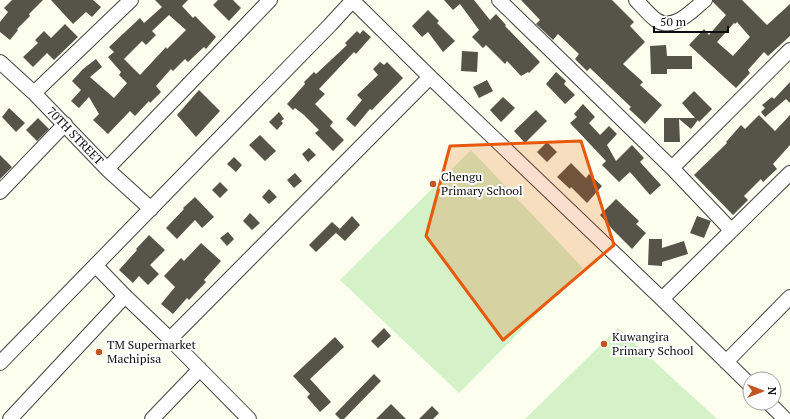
<svg xmlns="http://www.w3.org/2000/svg" width="790" height="419" font-family="'PT Serif',serif">
	<rect width="100%" height="100%" fill="#fcffed"/>
	<path fill="#d4f1c8" d="M471,150L583,268L459,393L340,280Z
		M618,328L717,419H525Z"/>
	<path fill="#565349" fill-rule="evenodd" d="M12,0H43L29,14L30,16L17,29L18,30L10,40L0,32V22L8,12L4,8Z
		M51,0H93L101,7L92,17L86,12L73,24Z
		M155,0H188L182,6L193,18L195,16L216,37L206,49L204,47L188,62L185,59L173,71L171,69L156,86L161,92L150,103L149,101L135,116L130,111L108,134L93,120L99,114L89,97L79,108L71,101L81,90L72,81L83,69L96,59L102,67L90,77L114,98L127,83L119,75L121,72L108,57L114,52L109,47L140,18L144,23L162,7ZM169,15L186,30L167,49L166,47L140,75L124,59L142,41L146,45L156,35L152,31Z
		M218,0H233L241,8L229,21L213,5Z
		M444,0H474L490,20L496,14L506,25L505,26L540,62L529,73L528,72L521,76L507,61L505,64L486,45L483,48L472,37L479,30L460,4L453,10Z
		M521,0H612L634,22L630,26L645,42L623,64L643,82L640,85L662,105L645,124L629,109L631,107L590,68L587,71L575,59L579,54L558,34L553,40L536,24L540,20Z
		M713,0H742L767,25L790,4V36L768,56L764,52L748,70L750,73L736,88L689,45L704,29L709,35L726,15L713,2ZM737,22L750,37L733,56L717,42L734,23L735,24Z
		M428,10L439,21L437,23L455,41L443,52L428,32L422,37L412,26Z
		M65,24L78,37L54,60L47,53L33,67L23,57L38,43L35,40L44,31L51,38Z
		M363,30L371,37L356,54L354,52L319,89L325,94L315,104L333,122L330,126L344,140L333,151L315,133L319,130L304,115L295,108L293,110L287,104L305,84L304,82L314,72L316,74L347,45L345,43L357,31L360,34Z
		M666,45L667,56H692V69H667V74H651L650,46Z
		M462,51L478,52L477,72L461,71Z
		M380,62L384,65L387,62L403,78L372,110L370,109L355,127L346,119L362,100L357,95L378,75L373,69Z
		M556,72L566,81L564,84L575,95L565,104L546,84Z
		M487,80L493,91L479,98L473,87Z
		M790,82V103L786,99L765,117L761,112L765,108L762,105L772,97L774,99Z
		M199,90L220,111L196,137L177,115Z
		M694,91L712,109L699,122L698,120L691,129L679,119L680,142H664V118H695L682,103Z
		M503,97L515,108L501,122L490,110Z
		M583,104L595,117L589,123L600,135L609,126L617,134L607,145L616,161L632,145L644,158L640,162L661,185L650,195L630,172L619,182L602,165L606,161L570,123L577,117L574,114Z
		M9,108L25,123L16,132L2,117Z
		M536,110L547,121L525,143L514,131Z
		M279,112L284,119L281,121L283,123L277,130L269,122Z
		M759,115L775,131L790,115V145L773,164L777,169L763,182L761,179L744,196L748,200L733,215L694,175L727,143L726,142L741,125L745,129Z
		M38,118L49,129L37,141L26,130Z
		M260,135L276,151L265,161L249,145Z
		M547,142L557,152L547,162L537,152Z
		M309,148L316,155L308,162L302,154Z
		M0,155L12,167L0,179Z
		M234,157L242,165L236,172L227,164Z
		M571,163L586,178L589,174L602,186L587,203L571,187L570,189L557,177Z
		M295,173L302,181L294,188L287,180Z
		M220,182L228,190L220,198L212,190Z
		M269,189L277,197L269,204L262,197Z
		M195,197L214,217L202,228L195,220L177,239L166,228L184,209L183,208Z
		M616,199L639,221L636,224L646,233L632,249L613,230L600,215Z
		M250,213L260,223L252,230L243,221Z
		M352,216L360,225L345,241L336,233Z
		M697,216L711,221L704,238L690,233Z
		M332,222L340,229L316,252L309,245Z
		M228,232L234,239L227,246L220,238Z
		M149,235L165,250L150,265L159,274L148,285L139,276L133,283L119,270L137,250L136,249Z
		M649,239H662V248L684,241L688,254L662,262V266L648,265Z
		M201,243L221,261L204,280L206,282L189,300L187,298L173,314L161,304L175,287L164,276L181,258L184,261Z
		M384,328L391,336L378,348L371,341Z
		M335,337L344,347L310,379L331,402L320,412L307,397L310,394L293,376Z
		M374,374L381,381L344,419H340L335,414Z
		M391,404L406,419H376Z
		M432,406L439,413L433,419H419Z"/>
	<g fill="none" stroke-linecap="round" stroke-linejoin="round">
		<g stroke="#404040" stroke-width="16">
			<path id="minor" d="M499,0L672,168L731,230
				M636,0C642,6 649,15 656,20C674,32 692,10 705,0
				M353,1L430,77L662,299L750,385
				M0,62L34,93L107,169L151,209
				M34,93L131,0
				M672,168L790,50
				M107,169L270,0
				M0,192L65,124
				M96,266L125,296L170,339L249,419
				M662,299L790,173
				M170,339L430,77
				M726,362L790,297
				M0,363L330,25L353,0
				M769,403L785,419
				M10,419L125,296
				M152,419L200,369"/>
		</g>
		<use href="#minor" stroke="#fff" stroke-width="14"/>
	</g>
	<path fill="#e8590c" fill-opacity="0.2" stroke="#e8590c" stroke-width="3" stroke-linejoin="round" d="M581,141L614,245L503,340L426,236L450,146Z"/>
	<g fill="#c15521" stroke="#fff" stroke-width="1.5">
		<circle cx="433" cy="184" r="4"/>
		<circle cx="604" cy="344" r="4"/>
		<circle cx="99" cy="352" r="4"/>
	</g>
	<g text-anchor="middle" stroke-width="4" stroke-linejoin="round" paint-order="stroke">
		<g font-size="12" fill="#0d0d0d" stroke="#fff">
			<text transform="translate(75 136) rotate(46)" y="4">70TH STREET</text>
		</g>
		<g font-size="12" fill="#0d0d0d" stroke="#fff" text-anchor="start">
			<text x="441" y="181">Chengu<tspan x="441" dy="14">Primary School</tspan></text>
			<text x="612" y="341">Kuwangira<tspan x="612" dy="14">Primary School</tspan></text>
			<text x="107" y="349">TM Supermarket<tspan x="107" dy="14">Machipisa</tspan></text>
		</g>
	</g>
	<g transform="translate(762 391) rotate(90)"><circle r="19" fill="#ffffff" stroke="#9e9e9e"/>
	<path d="M0-3L7 15L0 10L-7 15Z" fill="#c15521"/>
	<text y="-6" font-size="11" font-weight="bold" text-anchor="middle" fill="#0d0d0d">N</text>
	</g>
	<path d="M654 26v6h74v-6" fill="none" stroke="#0d0d0d" stroke-width="2"/>
	<text x="660" y="26" font-size="12" fill="#0d0d0d" stroke="#ffffff" stroke-width="3" paint-order="stroke">50 m</text>
</svg>
